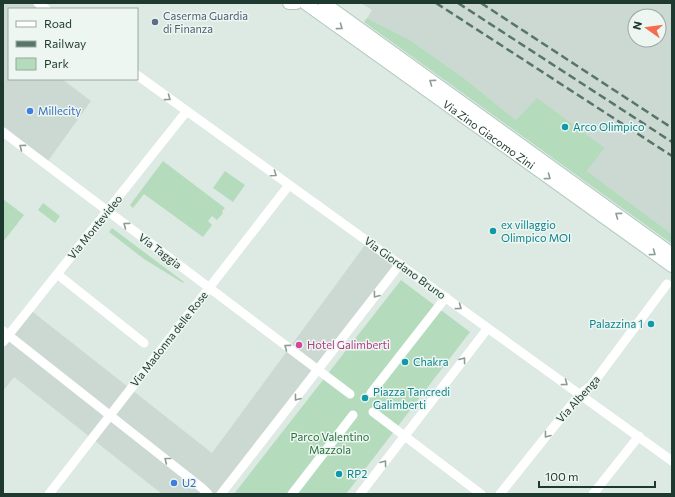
<svg xmlns="http://www.w3.org/2000/svg" width="675" height="497" font-family="Commissioner,sans-serif">
	<rect width="100%" height="100%" fill="#dde9e3"/>
	<path fill="#cbd9d2" fill-rule="evenodd" d="M3,3H34L42,9H9V79H62L91,101L48,161L3,126Z
		M361,3H672V234L587,171L605,148L516,120L464,78L410,40L367,18L372,10ZM635,16H659V40H635Z
		M368,241L400,264L218,494H162L14,377L3,391V342L29,309L212,453Z"/>
	<path fill="#b4dcbc" d="M367,18L410,40L464,78L516,120L537,98L605,148L587,171L672,234V244L364,22Z
		M163,161L225,208L222,211L223,213L217,220L212,216L208,221L212,225L203,237L144,194L133,208L130,205Z
		M225,171L245,185L233,202L213,188Z
		M3,199L24,215L3,242Z
		M43,203L60,216L55,223L38,210Z
		M112,228L184,282L183,283L144,259L109,232Z
		M401,280L470,332L346,494H234Z"/>
	<g fill="none" stroke-linecap="round" stroke-linejoin="round">
		<g stroke="#b0c9be" stroke-width="14">
			<g id="secondary">
				<path d="M289,3H296"/>
				<path id="s1" d="M305,3L672,266"/>
				<path d="M324,3L672,254"/>
			</g>
		</g>
		<path stroke="#fff" stroke-width="9" d="M38,3L46,9
			M137,75L672,461
			M3,132L350,394
			M57,274L144,343
			M3,331L202,488L208,494
			M3,342L186,112
			M371,393L446,297
			M373,412L481,494
			M49,494L289,185
			M221,494L400,264
			M292,494L353,415
			M360,494L488,328
			M500,494L580,394L591,386L667,284
			M593,494L639,436"/>
		<use href="#secondary" stroke="#fff" stroke-width="12"/>
		<path stroke="#58756b" stroke-width="2.5" stroke-dasharray="8 4" stroke-linecap="butt" d="M436,3L672,156
			M458,3L672,142
			M481,3L672,128"/>
	</g>
	<defs><path id="oneway-chevron" d="M-2-3.5L2.5 0L-2 3.5" fill="none" stroke-width="1.6" stroke-linecap="round" stroke-linejoin="round"/></defs>
	<g stroke="#8e9c98">
		<use href="#oneway-chevron" transform="translate(340 27) rotate(36)"/>
		<use href="#oneway-chevron" transform="translate(432 82) rotate(-144)"/>
		<use href="#oneway-chevron" transform="translate(168 98) rotate(36)"/>
		<use href="#oneway-chevron" transform="translate(22 147) rotate(-143)"/>
		<use href="#oneway-chevron" transform="translate(274 174) rotate(35)"/>
		<use href="#oneway-chevron" transform="translate(548 177) rotate(36)"/>
		<use href="#oneway-chevron" transform="translate(618 215) rotate(-144)"/>
		<use href="#oneway-chevron" transform="translate(126 225) rotate(-143)"/>
		<use href="#oneway-chevron" transform="translate(653 253) rotate(36)"/>
		<use href="#oneway-chevron" transform="translate(376 295) rotate(127)"/>
		<use href="#oneway-chevron" transform="translate(459 307) rotate(36)"/>
		<use href="#oneway-chevron" transform="translate(287 347) rotate(-143)"/>
		<use href="#oneway-chevron" transform="translate(463 360) rotate(-53)"/>
		<use href="#oneway-chevron" transform="translate(565 383) rotate(36)"/>
		<use href="#oneway-chevron" transform="translate(297 398) rotate(128)"/>
		<use href="#oneway-chevron" transform="translate(547 435) rotate(128)"/>
		<use href="#oneway-chevron" transform="translate(167 460) rotate(-142)"/>
		<use href="#oneway-chevron" transform="translate(384 463) rotate(-53)"/>
	</g>
	<circle fill="#5c6f8a" stroke="#edf6f1" stroke-width="1.5" cx="155" cy="22" r="4"/>
	<g fill="#3f7fe0" stroke="#edf6f1" stroke-width="1.5">
		<circle cx="30" cy="111" r="4"/>
		<circle cx="174" cy="483" r="4"/>
	</g>
	<g fill="#0f9aa8" stroke="#edf6f1" stroke-width="1.5">
		<circle cx="565" cy="127" r="4"/>
		<circle cx="493" cy="231" r="4"/>
		<circle cx="651" cy="324" r="4"/>
		<circle cx="405" cy="362" r="4"/>
		<circle cx="365" cy="398" r="4"/>
		<circle cx="339" cy="474" r="4"/>
	</g>
	<circle fill="#d1479c" stroke="#edf6f1" stroke-width="1.5" cx="299" cy="345" r="4"/>
	<g text-anchor="middle" stroke-width="3" stroke-linejoin="round" paint-order="stroke">
		<g font-size="11" fill="#4e5e75" stroke="#edf6f1" text-anchor="start">
			<text x="163" y="20">Caserma Guardia<tspan x="163" dy="13">di Finanza</tspan></text>
		</g>
		<g font-size="11" fill="#366cbe" stroke="#edf6f1" text-anchor="start">
			<text x="38" y="115">Millecity</text>
			<text x="182" y="487">U2</text>
		</g>
		<g font-size="11" fill="#0d838f" stroke="#edf6f1" text-anchor="start">
			<text x="573" y="131">Arco Olimpico</text>
			<text x="501" y="229">ex villaggio<tspan x="501" dy="13">Olimpico MOI</tspan></text>
			<text x="643" y="328" text-anchor="end">Palazzina 1</text>
			<text x="413" y="366">Chakra</text>
			<text x="373" y="396">Piazza Tancredi<tspan x="373" dy="13">Galimberti</tspan></text>
			<text x="347" y="478">RP2</text>
		</g>
		<g font-size="11" fill="#1e3930" stroke="#edf6f1">
			<text dy="4" stroke="none"><textPath href="#s1" startOffset="226">Via Zino Giacomo Zini</textPath></text>
			<text transform="translate(95 227) rotate(-51)" y="4">Via Montevideo</text>
			<text transform="translate(160 251) rotate(37)" y="4">Via Taggia</text>
			<text transform="translate(405 268) rotate(36)" y="4">Via Giordano Bruno</text>
			<text transform="translate(169 339) rotate(-52)" y="4">Via Madonna delle Rose</text>
			<text transform="translate(578 399) rotate(-48)" y="4">Via Albenga</text>
		</g>
		<g font-size="11" fill="#b23c85" stroke="#edf6f1" text-anchor="start">
			<text x="307" y="349">Hotel Galimberti</text>
		</g>
		<g font-size="11" fill="#28703f" stroke="#edf6f1">
			<text x="330" y="441">Parco Valentino<tspan x="330" dy="13">Mazzola</tspan></text>
		</g>
	</g>
	<rect width="675" height="497" fill="none" stroke="#1e3930" stroke-width="8"/>
	<rect x="8" y="8" width="130" height="72" fill="#edf6f1" stroke="#9aaaa4"/>
	<rect x="16" y="21" width="20" height="6" fill="#ffffff" stroke="#9aaaa4"/>
	<text x="44" y="28" font-size="12" fill="#1e3930">Road</text>
	<rect x="16" y="41" width="20" height="6" fill="#58756b" stroke="#9aaaa4"/>
	<text x="44" y="48" font-size="12" fill="#1e3930">Railway</text>
	<rect x="16" y="58" width="20" height="12" fill="#b4dcbc" stroke="#9aaaa4"/>
	<text x="44" y="68" font-size="12" fill="#1e3930">Park</text>
	<g transform="translate(647 28) rotate(284)"><circle r="19" fill="#edf6f1" stroke="#9aaaa4"/>
	<path d="M0-3L7 15L0 10L-7 15Z" fill="#f56c4f"/>
	<text y="-6" font-size="11" font-weight="bold" text-anchor="middle" fill="#1e3930">N</text>
	</g>
	<path d="M539 481v6h116v-6" fill="none" stroke="#1e3930" stroke-width="2"/>
	<text x="545" y="481" font-size="12" fill="#1e3930" stroke="#edf6f1" stroke-width="3" paint-order="stroke">100 m</text>
</svg>
